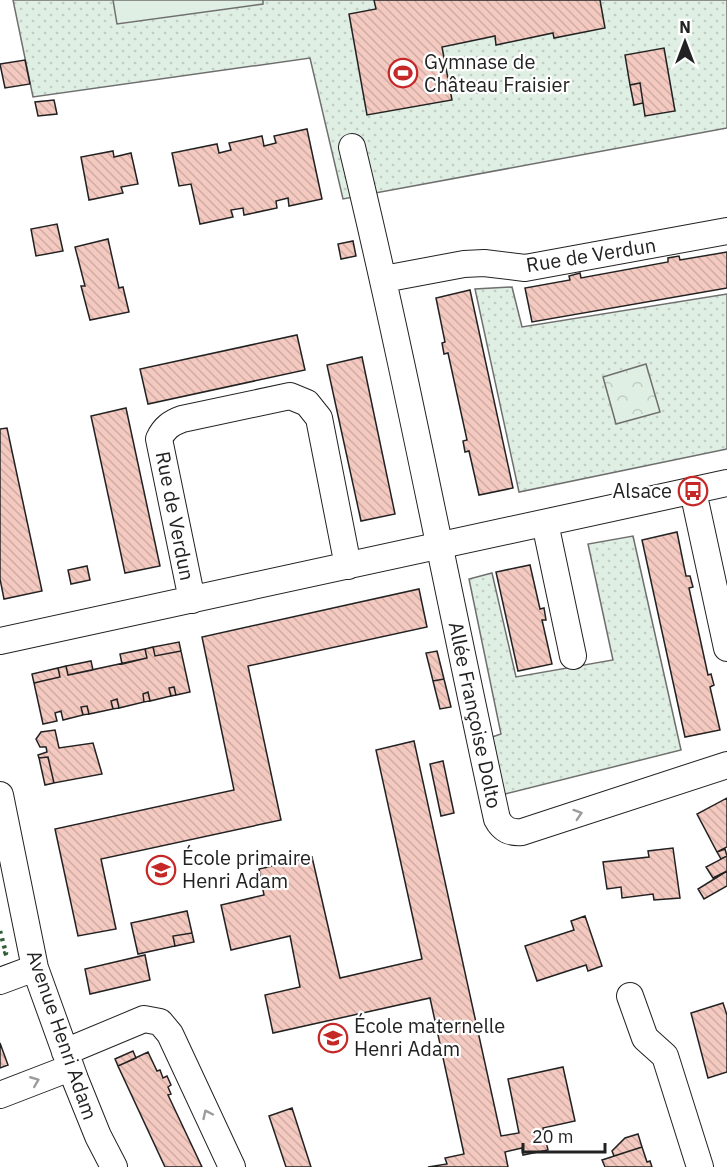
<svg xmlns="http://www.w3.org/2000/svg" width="727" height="1167" font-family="'IBM Plex Sans',sans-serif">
	<defs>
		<pattern id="grass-dots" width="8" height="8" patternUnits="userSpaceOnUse" patternTransform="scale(1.5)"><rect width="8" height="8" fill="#e0efe3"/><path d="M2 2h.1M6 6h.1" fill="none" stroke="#c0cdc2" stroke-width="1.8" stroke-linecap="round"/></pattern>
		<pattern id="forest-crowns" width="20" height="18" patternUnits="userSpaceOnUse" patternTransform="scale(1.5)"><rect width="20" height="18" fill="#e0efe3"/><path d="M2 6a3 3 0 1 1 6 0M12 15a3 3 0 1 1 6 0" fill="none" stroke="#c0cdc2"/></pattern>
		<pattern id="building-back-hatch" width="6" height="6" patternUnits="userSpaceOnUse" patternTransform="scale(1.5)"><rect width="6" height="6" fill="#f3c9c0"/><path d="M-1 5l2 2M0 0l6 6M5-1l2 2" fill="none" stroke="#d0aca5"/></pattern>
	</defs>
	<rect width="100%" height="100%" fill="#fff"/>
	<path fill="url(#grass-dots)" stroke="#6f6f6f" stroke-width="1.5" d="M13,0H727V128L343,199L310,58L33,97Z
		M512,287L522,327L727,294V449L519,492L475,289Z
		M633,536L681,750L501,795L489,738L501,734L469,579L492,573L516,677L613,660L588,544Z"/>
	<path fill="url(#forest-crowns)" stroke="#6f6f6f" stroke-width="1.5" d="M646,364L660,412L616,424L603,377Z"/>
	<path fill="#e0efe3" stroke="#6f6f6f" stroke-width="1.5" d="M113,0H263V4L117,24Z"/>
	<path fill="url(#building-back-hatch)" stroke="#222" stroke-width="1.5" d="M374,0H600L605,28L554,38L553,33L496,45L495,36L442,47L452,100L367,115L349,14L376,9Z
		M664,48L675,111L645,116L640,83L630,85L625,55Z
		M25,60L30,84L5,88L0,64Z
		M640,83L643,103L634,105L630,85Z
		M54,100L57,114L38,116L35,102Z
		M307,129L322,199L289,206L288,198L276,201L277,208L244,215L243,208L231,210L233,217L200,224L191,184L179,186L172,153L217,144L219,153L231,150L229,143L262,136L264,146L276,143L274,136Z
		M113,151L114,157L131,153L138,184L121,187L123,193L89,200L81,157Z
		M57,224L63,251L36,256L31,229Z
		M108,239L119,288L123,287L129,312L90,320L81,286H85L75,247Z
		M353,241L356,256L341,259L338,244Z
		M727,252V288L532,322L525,288L570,280L569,276L580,273L581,278L668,262V258L679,256L680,260Z
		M470,290L513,488L479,495L469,451L465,452L463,441L467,440L448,353L444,354L442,343L445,342L436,298Z
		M297,335L305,370L148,404L140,369Z
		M362,357L395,514L361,521L327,365Z
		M126,408L160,566L125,573L91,416Z
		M7,428L42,591L4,599L0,579V429Z
		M677,532L686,576H690L693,587L689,588L708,675L711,674L714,685L710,687L720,730L685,737L642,540Z
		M530,565L540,609L544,608L546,620H542L552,664L518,671L496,572Z
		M87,566L90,580L71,584L68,570Z
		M419,589L427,627L248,666L281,820L101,859L116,929L78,936L55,829L234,790L202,637Z
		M179,642L181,651L155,656L153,647Z
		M153,647L155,656L181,651L190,692L176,695L174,687L169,688L171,696L150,701L148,692L143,694L144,702L119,708L117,699L111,701L113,709L89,714L87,706L81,707L83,715L63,720L61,711L55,713L57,721L43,724L34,683L60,677L58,668L66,666L68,675L147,658L145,649Z
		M145,649L147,658L122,664L120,654Z
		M437,651L444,679L433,681L426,653Z
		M91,661L93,670L68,675L66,666Z
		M58,668L60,677L34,683L32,674Z
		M444,679L451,707L440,709L433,681Z
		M174,687L176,695L171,696L169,688Z
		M148,692L150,701L144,702L143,694Z
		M117,699L119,708L113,709L111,701Z
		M87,706L89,714L83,715L81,707Z
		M55,730L59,748L93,743L102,774L54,783L48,757L39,758L38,755L47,752L46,747H40L36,739L41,732Z
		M414,741L501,1136L519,1133L508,1079L563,1067L575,1121L543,1128L548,1150L523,1155L522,1148L505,1152L508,1167H428L447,1164L445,1158L464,1154L430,998L273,1033L265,995L300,987L290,936L231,950L221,905L264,895L259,869L312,857L340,978L422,959L376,750Z
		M48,757L54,783L45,785L39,758Z
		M443,761L454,813L441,816L430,764Z
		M727,798V847L717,852L697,814Z
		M673,848L680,898L654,900L653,894L622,898L621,887L607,889L603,862L649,857L648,851Z
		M725,849L727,856L721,859L717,852Z
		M727,856V871L713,878L706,867Z
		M727,871V886L704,899L698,889Z
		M187,911L192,933L173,936L175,946L138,954L131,923Z
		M585,916L602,966L588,971L586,965L537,981L525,946L574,930L571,921Z
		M192,933L194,942L175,946L173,936Z
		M145,955L150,980L90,994L85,969Z
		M723,1003L727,1015V1072L708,1078L691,1013Z
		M0,1043L8,1065L0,1068Z
		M133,1051L136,1058L118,1066L115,1059Z
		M148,1052L157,1071L160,1070L163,1078L167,1076L171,1085L168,1087L171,1094L168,1095L202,1167H165L118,1066Z
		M292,1108L311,1167H286L269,1116Z
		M638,1134L642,1147L614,1156L612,1151L625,1138Z
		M642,1147L647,1162L650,1161L652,1167H605L602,1160Z"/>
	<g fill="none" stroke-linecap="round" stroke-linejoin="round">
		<g stroke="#222" stroke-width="28">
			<path id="minor" d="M352,147C406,370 448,595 497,819C503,830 510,833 522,832L727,765
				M384,279L464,264L484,263L525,268L727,231
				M693,491L727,648
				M545,523L573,656
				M192,600L159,439C164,428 171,423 182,419L290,396L307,403L319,418L348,566
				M0,641L727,483
				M0,795L35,968L75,1079L98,1136L114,1167
				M0,981L35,968
				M630,996L645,1038L665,1056L700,1167
				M65,1052L144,1019L160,1022L170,1034L232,1167
				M0,1095L70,1068"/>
		</g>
		<use href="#minor" stroke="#fff" stroke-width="26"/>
		<path stroke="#2f5e38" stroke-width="4.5" stroke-dasharray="3 4.5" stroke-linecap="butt" d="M0,931L6,953L0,955"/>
	</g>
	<defs><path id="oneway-chevron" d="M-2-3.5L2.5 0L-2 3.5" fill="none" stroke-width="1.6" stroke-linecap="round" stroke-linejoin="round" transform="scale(1.5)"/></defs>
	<g stroke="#9c9c9c">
		<use href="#oneway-chevron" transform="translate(578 814) rotate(-18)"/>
		<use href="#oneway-chevron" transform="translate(35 1081) rotate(-22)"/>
		<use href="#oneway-chevron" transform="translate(207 1114) rotate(-115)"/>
	</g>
	<defs>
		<g id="stadium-ring" transform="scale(1.5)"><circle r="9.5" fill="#fff" stroke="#c62828" stroke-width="1.5"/><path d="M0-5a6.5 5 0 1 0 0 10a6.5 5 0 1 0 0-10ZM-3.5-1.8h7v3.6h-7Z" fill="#c62828"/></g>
		<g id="bus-ring" transform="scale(1.5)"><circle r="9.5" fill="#fff" stroke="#c62828" stroke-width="1.5"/><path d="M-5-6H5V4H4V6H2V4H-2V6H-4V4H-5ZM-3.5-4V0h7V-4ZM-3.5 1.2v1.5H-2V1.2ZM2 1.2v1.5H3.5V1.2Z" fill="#c62828"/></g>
		<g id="school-ring" transform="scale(1.5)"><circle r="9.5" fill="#fff" stroke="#c62828" stroke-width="1.5"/><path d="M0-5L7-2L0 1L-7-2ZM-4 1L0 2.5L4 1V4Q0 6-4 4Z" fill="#c62828"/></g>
	</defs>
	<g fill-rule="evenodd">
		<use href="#stadium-ring" x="403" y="73"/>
		<use href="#bus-ring" x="693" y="491"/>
		<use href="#school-ring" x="161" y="870"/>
		<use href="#school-ring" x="333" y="1038"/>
	</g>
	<g text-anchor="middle" stroke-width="4.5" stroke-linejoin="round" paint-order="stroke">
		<g font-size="20" fill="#222" stroke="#fff" text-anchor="start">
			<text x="424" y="69">Gymnase de<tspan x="424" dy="23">Château Fraisier</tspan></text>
			<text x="672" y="498" text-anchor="end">Alsace</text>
			<text x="182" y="865">École primaire<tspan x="182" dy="23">Henri Adam</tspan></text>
			<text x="354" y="1033">École maternelle<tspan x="354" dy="23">Henri Adam</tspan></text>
		</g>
		<g font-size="20" fill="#222" stroke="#fff">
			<text transform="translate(591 255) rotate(-9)" y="7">Rue de Verdun</text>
			<text transform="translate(175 516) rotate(79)" y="7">Rue de Verdun</text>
			<text transform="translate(475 715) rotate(78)" y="7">Allée Françoise Dolto</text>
			<text transform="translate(62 1035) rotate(71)" y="7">Avenue Henri Adam</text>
		</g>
	</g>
	<g transform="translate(685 42)" stroke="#ffffff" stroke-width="4.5" paint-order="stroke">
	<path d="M0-4.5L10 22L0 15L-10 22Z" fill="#222222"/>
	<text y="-9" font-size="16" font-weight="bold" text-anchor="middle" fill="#222222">N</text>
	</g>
	<path d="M523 1143v9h82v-9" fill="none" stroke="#222222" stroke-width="3"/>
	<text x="532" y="1143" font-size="18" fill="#222222" stroke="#ffffff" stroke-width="4.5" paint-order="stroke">20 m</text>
</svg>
